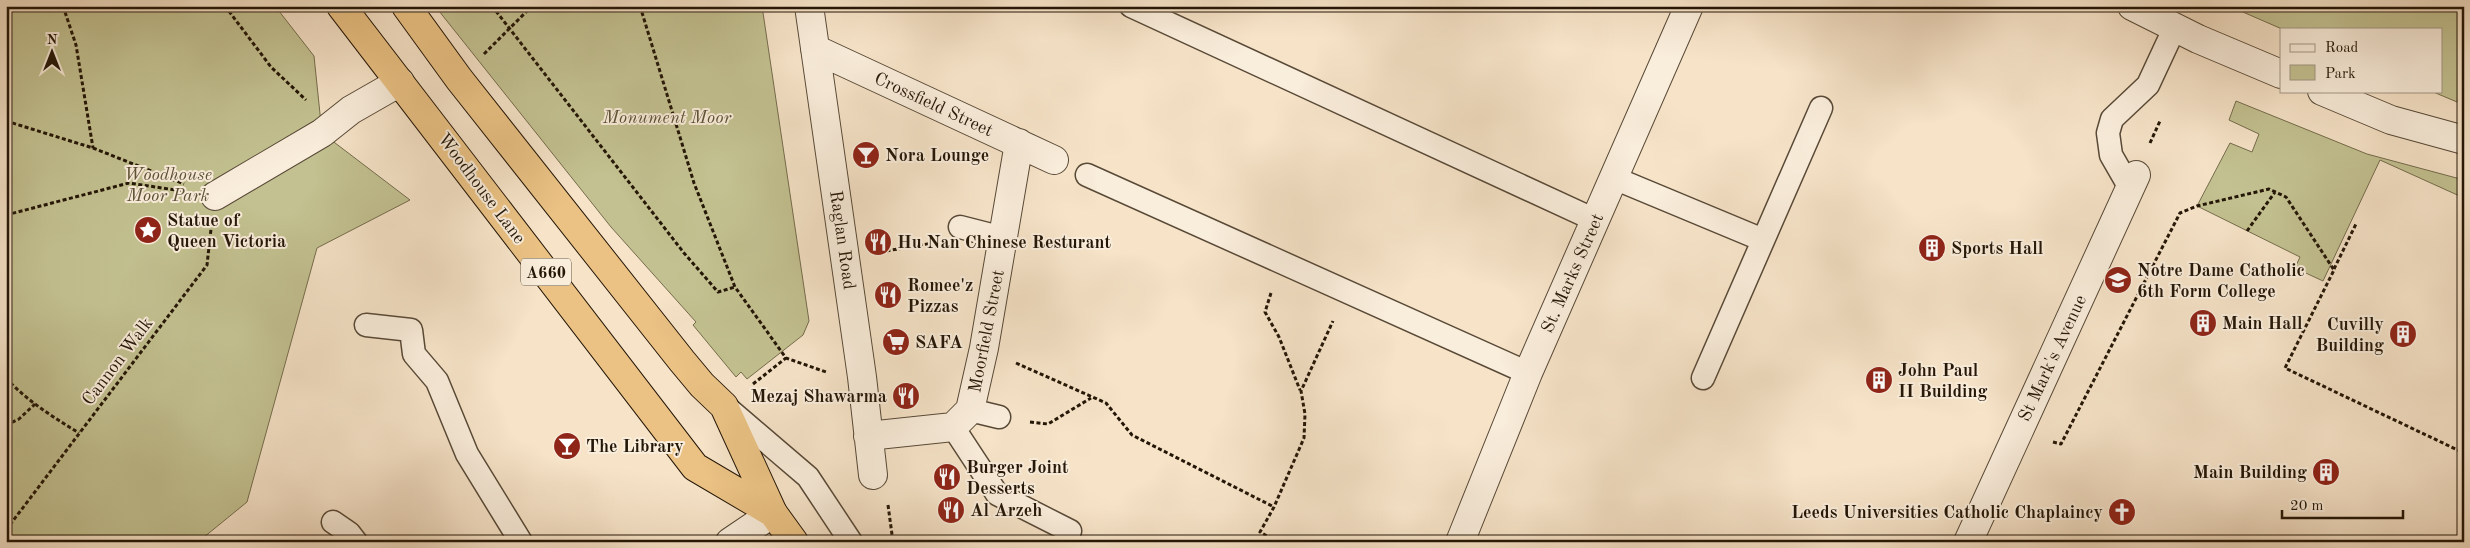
<svg xmlns="http://www.w3.org/2000/svg" width="2470" height="548" font-family="'Old Standard TT',serif">
	<rect width="100%" height="100%" fill="#f6e3c8"/>
	<filter id="stains"><feTurbulence type="fractalNoise" baseFrequency=".004" numOctaves="4"/><feColorMatrix values="0 0 0 0 .2 0 0 0 0 .09 0 0 0 0 .02 0 0 0 .5 -.17"/></filter>
	<radialGradient id="worn" r=".72"><stop offset=".6" stop-color="#630" stop-opacity="0"/><stop offset="1" stop-color="#630" stop-opacity=".3"/></radialGradient>
	<path fill="#c3c191" stroke="#746c4c" d="M6,6H275L314,56L322,133L410,200L317,248L247,502L198,542H6Z
		M435,6H762L809,321L803,335L747,379L741,372L736,377L693,325L696,322L611,227Z
		M2229,6H2464V85L2457,102L2431,91H2441V29H2282Z
		M2236,101L2367,154L2464,180V198L2380,160L2323,281L2295,268L2300,257L2197,206L2230,143L2252,152L2259,134L2229,120Z"/>
	<g fill="none" stroke-linecap="round" stroke-linejoin="round">
		<g stroke="#584937" stroke-width="25">
			<path id="service" d="M1131,6L1595,220
				M1087,175L1528,373
				M1614,178L1763,240
				M2130,188L2111,155L2108,133L2112,119L2148,85L2175,27
				M960,227L1003,238
				M366,325L411,330L414,354L437,381L467,454L521,542
				M1703,378L1821,108
				M725,406L808,477L851,542
				M970,410L999,417
				M953,427L997,494L1070,531
				M333,522L349,533L356,542"/>
		</g>
		<g stroke="#584937" stroke-width="30">
			<path id="pedestrian" d="M215,196L322,133L351,110L400,82"/>
		</g>
		<g stroke="#584937" stroke-width="30">
			<path id="minor" d="M809,6L862,377L873,475
				M2132,6L2198,39L2281,74
				M815,49L1054,160
				M2322,91L2391,120L2464,140
				M868,436L953,427L970,410L984,348L1019,143
				M1460,542L1528,373L1689,6
				M1968,542L2136,175"/>
		</g>
		<g stroke="#584937" stroke-width="30">
			<path id="tertiary" d="M730,542L773,513"/>
		</g>
		<g stroke="#241607" stroke-width="30">
			<path id="trunk" d="M341,6L695,467L773,513
				M406,6L459,79L682,361L702,385L724,406L773,513L794,542"/>
		</g>
		<path stroke="#241607" stroke-width="3" stroke-dasharray="4 2.5" stroke-linecap="butt" d="M63,6L76,45L93,148
			M225,6L271,67L306,100
			M492,6L684,253L718,292L735,287
			M640,6L694,183L735,287L786,358L826,372
			M484,54L532,6
			M6,121L93,148L184,184
			M2150,143L2160,121
			M6,215L129,183L182,191
			M2247,231L2275,192
			M880,252L933,243
			M2334,269L2356,224
			M1271,293L1265,312L1279,337L1300,390
			M1016,363L1106,403L1132,435L1274,507
			M6,378C27,401 53,417 79,433
			M753,384L786,358
			M1030,422L1048,424L1091,398
			M6,425L19,419L35,404
			M2053,442L2061,444L2180,213L2197,206L2269,189L2286,197L2334,270L2285,368L2464,453
			M888,505L893,542
			M6,530L207,265L211,229
			M1278,542L1260,532L1274,507L1304,438L1305,414L1301,391L1333,321"/>
		<use href="#service" stroke="#f9eddb" stroke-width="22"/>
		<use href="#pedestrian" stroke="#f9eddb" stroke-width="28"/>
		<use href="#minor" stroke="#f9eddb" stroke-width="28"/>
		<use href="#tertiary" stroke="#f9eddb" stroke-width="28"/>
		<use href="#trunk" stroke="#ebc284" stroke-width="28"/>
	</g>
	<defs>
		<g id="bar-disc" transform="scale(1.4375)"><circle r="9.5" fill="#8f2418" stroke="#f9eddb"/><path d="M-6-5H6L.8 .8V4.5H3.5V6h-7V4.5H-.8V.8Z" fill="#fff"/></g>
		<g id="sight-disc" transform="scale(1.4375)"><circle r="9.5" fill="#8f2418" stroke="#f9eddb"/><path d="M0-6L1.8-2.2L6-1.7L2.9 1.2L3.7 5.4L0 3.3L-3.7 5.4L-2.9 1.2L-6-1.7L-1.8-2.2Z" fill="#fff"/></g>
		<g id="restaurant-disc" transform="scale(1.4375)"><circle r="9.5" fill="#8f2418" stroke="#f9eddb"/><path d="M-5-6h1v4h1v-4h1v4h1v-4h1v5L-1.5 .5V6h-2V.5L-5-1ZM5-6V6H3V1.5H1.5Q1.5-4 5-6Z" fill="#fff"/></g>
		<g id="building-disc" transform="scale(1.4375)"><circle r="9.5" fill="#8f2418" stroke="#f9eddb"/><path d="M-4-6H4V6H1V3H-1V6H-4ZM-2.5-4.3h1.7v1.8h-1.7ZM.8-4.3h1.7v1.8H.8ZM-2.5-1h1.7V.8h-1.7ZM.8-1h1.7V.8H.8Z" fill="#fff"/></g>
		<g id="school-disc" transform="scale(1.4375)"><circle r="9.5" fill="#8f2418" stroke="#f9eddb"/><path d="M0-5L7-2L0 1L-7-2ZM-4 1L0 2.5L4 1V4Q0 6-4 4Z" fill="#fff"/></g>
		<g id="supermarket-disc" transform="scale(1.4375)"><circle r="9.5" fill="#8f2418" stroke="#f9eddb"/><path d="M-6-5.5h2.5l.6 2H6L4.5 2H-2.5L-4.4-4H-6ZM-1.5 3.2a1.3 1.3 0 1 0 .1 0ZM3 3.2a1.3 1.3 0 1 0 .1 0Z" fill="#fff"/></g>
		<g id="church-disc" transform="scale(1.4375)"><circle r="9.5" fill="#8f2418" stroke="#f9eddb"/><path d="M-1.2-6h2.4v3.5h3.3v2.4h-3.3V6h-2.4V-.1h-3.3v-2.4h3.3Z" fill="#fff"/></g>
	</defs>
	<g fill-rule="evenodd">
		<use href="#bar-disc" x="866" y="155"/>
		<use href="#sight-disc" x="148" y="230"/>
		<use href="#restaurant-disc" x="878" y="242"/>
		<use href="#building-disc" x="1932" y="248"/>
		<use href="#school-disc" x="2118" y="280"/>
		<use href="#restaurant-disc" x="888" y="295"/>
		<use href="#building-disc" x="2203" y="323"/>
		<use href="#building-disc" x="2403" y="334"/>
		<use href="#supermarket-disc" x="896" y="342"/>
		<use href="#building-disc" x="1879" y="380"/>
		<use href="#restaurant-disc" x="906" y="396"/>
		<use href="#bar-disc" x="567" y="446"/>
		<use href="#building-disc" x="2326" y="472"/>
		<use href="#restaurant-disc" x="947" y="477"/>
		<use href="#restaurant-disc" x="951" y="510"/>
		<use href="#church-disc" x="2122" y="512"/>
	</g>
	<g text-anchor="middle" stroke-width="4" stroke-linejoin="round" paint-order="stroke">
		<rect fill="#f9eddb" stroke="#645647" stroke-width="1" x="521" y="258.5" width="50" height="27" rx="4"/>
		<g font-size="16" font-weight="bold" fill="#241607">
			<text x="546" y="278">A660</text>
		</g>
		<g font-size="18" fill="#241607" stroke="#f9eddb">
			<text transform="translate(934 104) rotate(25)" y="6">Crossfield Street</text>
			<text transform="translate(482 188) rotate(53)" y="6">Woodhouse Lane</text>
			<text transform="translate(843 240) rotate(82)" y="6">Raglan Road</text>
			<text transform="translate(1572 273) rotate(-66)" y="6">St. Marks Street</text>
			<text transform="translate(986 331) rotate(-79)" y="6">Moorfield Street</text>
			<text transform="translate(2052 358) rotate(-65)" y="6">St Mark's Avenue</text>
			<text transform="translate(117 361) rotate(-53)" y="6">Cannon Walk</text>
		</g>
		<g font-size="18" font-style="italic" fill="#5c5237" stroke="#f9eddb">
			<text x="667" y="123">Monument Moor</text>
			<text x="168" y="180">Woodhouse<tspan x="168" dy="21">Moor Park</tspan></text>
		</g>
		<g font-size="18" font-weight="bold" fill="#241607" stroke="#f9eddb" text-anchor="start">
			<text x="885" y="161">Nora Lounge</text>
			<text x="167" y="226">Statue of<tspan x="167" dy="21">Queen Victoria</tspan></text>
			<text x="897" y="248">Hu Nan Chinese Resturant</text>
			<text x="1951" y="254">Sports Hall</text>
			<text x="2137" y="276">Notre Dame Catholic<tspan x="2137" dy="21">6th Form College</tspan></text>
			<text x="907" y="291">Romee'z<tspan x="907" dy="21">Pizzas</tspan></text>
			<text x="2222" y="329">Main Hall</text>
			<text x="2384" y="330" text-anchor="end">Cuvilly<tspan x="2384" dy="21">Building</tspan></text>
			<text x="915" y="348">SAFA</text>
			<text x="1898" y="376">John Paul<tspan x="1898" dy="21">II Building</tspan></text>
			<text x="887" y="402" text-anchor="end">Mezaj Shawarma</text>
			<text x="586" y="452">The Library</text>
			<text x="966" y="473">Burger Joint<tspan x="966" dy="21">Desserts</tspan></text>
			<text x="2307" y="478" text-anchor="end">Main Building</text>
			<text x="970" y="516">Al Arzeh</text>
			<text x="2103" y="518" text-anchor="end">Leeds Universities Catholic Chaplaincy</text>
		</g>
	</g>
	<rect width="2470" height="548" fill="none" stroke="#f6e3c8" stroke-width="25"/>
	<rect x="8" y="8" width="2455" height="533" fill="none" stroke="#241607" stroke-width="2.5"/>
	<rect x="12" y="12" width="2445" height="523" fill="none" stroke="#241607"/>
	<rect x="2280" y="28" width="162" height="65" fill="#f9eddb" stroke="#a49786"/>
	<rect x="2290" y="44" width="25" height="8" fill="#f9eddb" stroke="#a49786"/>
	<text x="2325" y="52" font-size="15" fill="#241607">Road</text>
	<rect x="2290" y="65" width="25" height="15" fill="#c3c191" stroke="#a49786"/>
	<text x="2325" y="78" font-size="15" fill="#241607">Park</text>
	<g transform="translate(52 52)" stroke="#f9eddb" stroke-width="4" paint-order="stroke">
	<path d="M0-4L9 19L0 12L-9 19Z" fill="#241607"/>
	<text y="-8" font-size="14" font-weight="bold" text-anchor="middle" fill="#241607">N</text>
	</g>
	<path d="M2282 510v8h121v-8" fill="none" stroke="#241607" stroke-width="2.5"/>
	<text x="2290" y="510" font-size="15" fill="#241607" stroke="#f9eddb" stroke-width="4" paint-order="stroke">20 m</text>
	<rect width="100%" height="100%" filter="url(#stains)"/>
	<rect width="100%" height="100%" fill="url(#worn)"/>
</svg>
